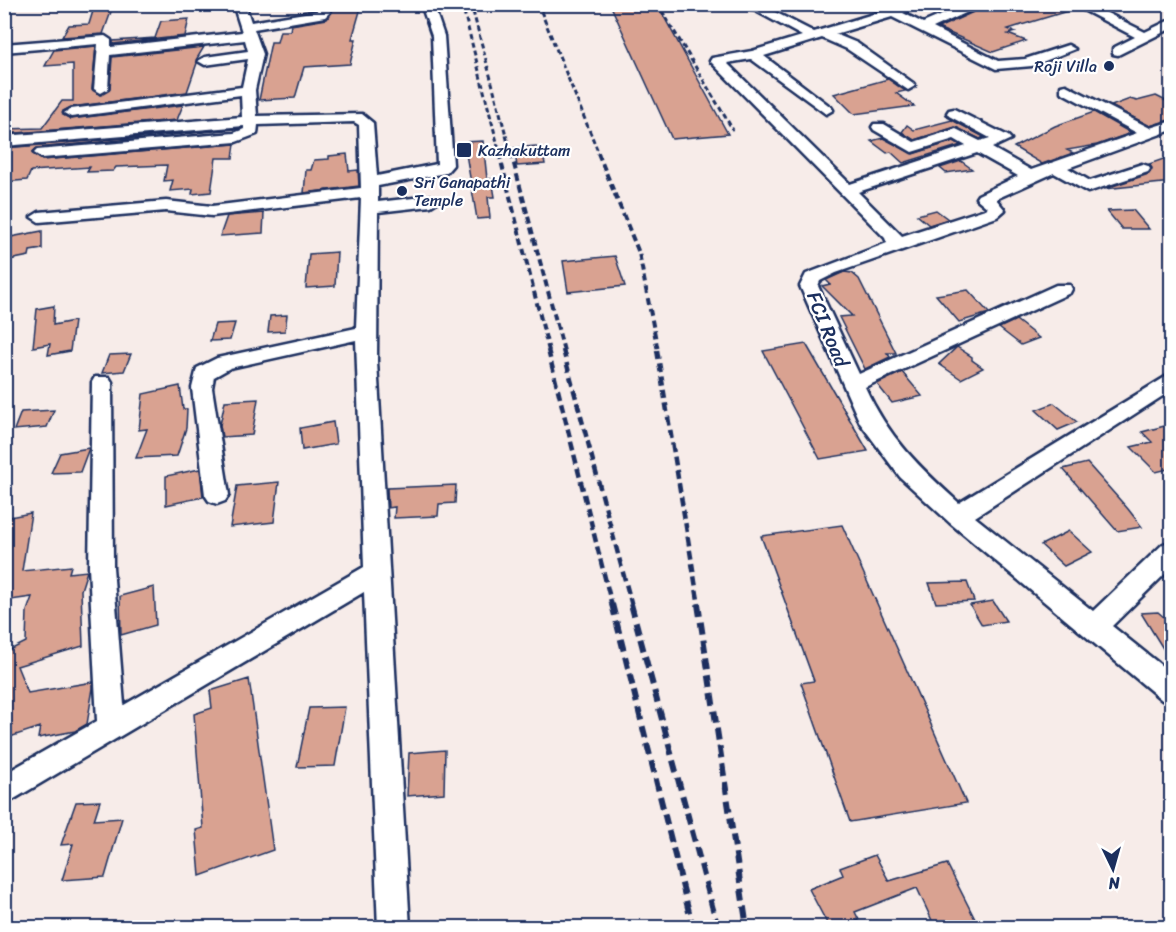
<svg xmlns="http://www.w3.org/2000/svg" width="1176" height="932" font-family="Sriracha,sans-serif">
	<rect width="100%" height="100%" fill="#f7ece9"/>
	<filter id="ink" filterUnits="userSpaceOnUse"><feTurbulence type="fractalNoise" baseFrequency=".0167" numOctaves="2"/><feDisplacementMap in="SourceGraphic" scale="12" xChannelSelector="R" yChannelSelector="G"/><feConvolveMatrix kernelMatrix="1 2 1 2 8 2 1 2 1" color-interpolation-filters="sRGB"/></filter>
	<g filter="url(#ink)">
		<path fill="#d9a291" stroke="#1b2f5e" stroke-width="1.5" d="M332,4H362L352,39H356L350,64L304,67L295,98L259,100L271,42H277L280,31H290L291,25L327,19L332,12Z
			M610,4H657L728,134L672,139Z
			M991,4H1070L1074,9L1008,29L1015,32L1008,34L1026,41L993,52L938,28Z
			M112,9L103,34L62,37L69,25L89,24L93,11Z
			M189,19L185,36L113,44V41L155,38L161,21Z
			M96,46L92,89L100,95L110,89L112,57L204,47L196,60L197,63L187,92L71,107L63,111V115L71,119L183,105L177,120L4,134V129L42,128L62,101H73V64L45,66L54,50Z
			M888,79L905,91L896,93L914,106L854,114L834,94Z
			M1156,96L1172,104V119L1150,126L1111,106L1130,99L1137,101Z
			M1094,112L1131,133L1097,145L1067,150L1073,153L1042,164L1014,147L1055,126Z
			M952,120L984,137L980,139L955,127L914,140L902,132L907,125L914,130Z
			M236,129L37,148L32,153L42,160L235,144L233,158H216L211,192L192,194L193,189L170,191L173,180L164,181L167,165L116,167L113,171L87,172L90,167L31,171L27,180L4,182V148Z
			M883,138L913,154L954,141L961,145L903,163L891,152L887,153L871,141Z
			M483,141L487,179H492L495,197H488L490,218L477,219L464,142Z
			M536,146V149L542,148L545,164L517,166L514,148Z
			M347,154L349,171L358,170L359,186L304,193L306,170H311L314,160L329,159V156Z
			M1172,156V182L1104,189L1149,174L1152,168L1149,164Z
			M961,161L972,169L946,173L940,168Z
			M936,210L948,219L929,225L917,215Z
			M1133,210L1149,229H1122L1107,211Z
			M264,213L263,233L220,236L227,216Z
			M42,231V249L30,251L29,256L9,260L11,237Z
			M337,252L335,286L306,288L309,254Z
			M615,256L625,286L568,292L563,261Z
			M844,272L852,273L859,279L896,353H887L890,357L865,369L839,317L852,316L822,286L830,284L826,280Z
			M968,290L989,313L959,322L936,295Z
			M54,306L53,325L74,321L70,351L48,355L50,344L33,347L37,309Z
			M287,315L285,331L268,332L270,316Z
			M1016,320L1039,338L1021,345L999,328Z
			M235,323L230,340L210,341L215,324Z
			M806,344L868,451L820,459L763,351Z
			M957,347L972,357V360L983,368L961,379L939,364Z
			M131,354L124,371L102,373L109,355Z
			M902,372L922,396L892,403L877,384Z
			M180,386L183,409H187L186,428L177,456L136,458L147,429L139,430L143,394Z
			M258,399L252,435L222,437L220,425L225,401Z
			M1054,403L1077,422L1058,430L1036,410Z
			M54,410L47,427L14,430L21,412Z
			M333,422L336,444L302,450L300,428Z
			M1172,424V468L1156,472L1131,447L1152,442L1142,432Z
			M89,448L80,472L51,473L60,453Z
			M1087,463L1128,509L1142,527L1117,531L1063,469Z
			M200,469L203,497L166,505V476Z
			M279,482L274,522L230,527L237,486Z
			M456,485L455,503L439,504L438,516L394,518L395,507L388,508L387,488Z
			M31,513L22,571L71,566L69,573L87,571L81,590L83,646L17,666L28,693L93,682V688L87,724L75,731L38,738L40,727L4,739V638L10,650L26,642L27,611L32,597L4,601V518Z
			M842,525L966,803L850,822L801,683L814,681L761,536Z
			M1069,531L1092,552L1064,566L1041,545Z
			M967,582L974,601L936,603L929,583Z
			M154,587L156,625L121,635L120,596Z
			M993,601L1006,621L982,625L970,605Z
			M1158,612L1172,624V663L1141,613Z
			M249,679L273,850L200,876L196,830L203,828L194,714L212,708L210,691Z
			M345,707L335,766L297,767L309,708Z
			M445,750L444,793L407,796L409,753Z
			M100,801L94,820L122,818L105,877L62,880L73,844L61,845L76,802Z
			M875,855L889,881L947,864L977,923L963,927H935L917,888L855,912L859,920L844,927H829L809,889L843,875L840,868Z"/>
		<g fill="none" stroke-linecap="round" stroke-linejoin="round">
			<g stroke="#1b2f5e" stroke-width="5">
				<path id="minor" d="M233,4H245L251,22L317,11L318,4H330V12L325,17L254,29L263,54L255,90L257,116L362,114L373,123L377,176L437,164L432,36L421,4H433L444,36L453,165L446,173L378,186V202L431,196L439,201L431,206L378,212L377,362L410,928H378L364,592L4,805V774L97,721L89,567L92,382L95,377H109L112,382L113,567L124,705L364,567L356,340L230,368L214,377L212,388L229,495L225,501L217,504L209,501L205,495L192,388L197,368L217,358L356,328L361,198L212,216L166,211L39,222L31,217L39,212L166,201L212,206L361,188L359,125L354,122L258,125L257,134L236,142L42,158L34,153L37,150L234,133L244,129V126L4,146V136L242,117L241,95L71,117L64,113L71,109L242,87L248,59L205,65L198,61L205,57L248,51L245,40L110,55L108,89L101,93L94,89L98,44L4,52V44L105,36L111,40V47L242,32Z
					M743,4H759L814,32L883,11L884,7L888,6L926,4L903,13L923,23L967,4H985L933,28L998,61L1025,59L1068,45L1075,49L1032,66L996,69L892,17L835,34L857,43L913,83L915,86L908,90L847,49L822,38L764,56L831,107L833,110L826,114L751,59L727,63L850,184L966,146L954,139L912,152L874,130L872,127L874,124H884L914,142L956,129L980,141L990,138L949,116L947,113L949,110L954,109L1008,136L1011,139L992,148L1031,170L1137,133L1061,92V86L1066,85L1150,128L1172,121V130L1068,168L1090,181L1142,164L1148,166L1150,169L1148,172L1088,192L1054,173L996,199L1005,210L997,217L836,273L820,281L818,286L859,374L1056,285H1070L1072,289L1070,293L865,387C888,437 919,467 959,503L1172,373V390L975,517L1093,611L1163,544L1172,541V567L1112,626L1172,674V703L1162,700L950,523L900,477L860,423L800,286L806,274L887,243L885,238L710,61L712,58L752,51L802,36ZM977,153L1018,176L978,195L976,198L988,208L985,209L902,236L858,192Z
					M1072,4H1089L1145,32L1172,19V28L1118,55L1113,54V48L1135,37Z"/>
			</g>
			<use href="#minor" fill="#fff" fill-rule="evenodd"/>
			<path stroke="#1b2f5e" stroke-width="3" stroke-dasharray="5 3" stroke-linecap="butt" d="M462,4L500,154
				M471,4L511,154
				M538,4L599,154
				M658,4L733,130"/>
			<path stroke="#1b2f5e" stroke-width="4" stroke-dasharray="7 4" stroke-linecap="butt" d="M499,153L549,351
				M511,153L564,351
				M598,153L639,253L658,351"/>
			<path stroke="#1b2f5e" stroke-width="4.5" stroke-dasharray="9 4.5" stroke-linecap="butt" d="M548,350L612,606
				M563,350L632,606
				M657,350L699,606"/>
			<path stroke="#1b2f5e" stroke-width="6" stroke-dasharray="12 6" stroke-linecap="butt" d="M612,604L693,928
				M631,604L718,928
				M698,604L747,928"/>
		</g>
	</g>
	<g fill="#1b2f5e" stroke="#fff" stroke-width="2">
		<circle cx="1109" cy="66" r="6"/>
		<rect x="456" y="142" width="16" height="16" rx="3"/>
		<circle cx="402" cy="191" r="6"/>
	</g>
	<g text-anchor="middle" stroke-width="4.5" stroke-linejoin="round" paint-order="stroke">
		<g font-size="16" fill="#1b2f5e" stroke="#fff" text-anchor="start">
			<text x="1097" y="72" text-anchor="end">Roji Villa</text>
			<text x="478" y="156">Kazhakuttam</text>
			<text x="414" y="188">Sri Ganapathi<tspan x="414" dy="18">Temple</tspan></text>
		</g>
		<g font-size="20" fill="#1b2f5e" stroke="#fff">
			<text transform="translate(828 329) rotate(68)" y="7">FCI Road</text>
		</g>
	</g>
	<rect width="1176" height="932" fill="none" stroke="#fff" stroke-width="24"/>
	<rect x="12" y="12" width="1152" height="908" fill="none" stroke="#1b2f5e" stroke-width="2" filter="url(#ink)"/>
	<g transform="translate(1113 869) rotate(175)" stroke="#ffffff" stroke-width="4.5" paint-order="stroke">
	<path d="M0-4.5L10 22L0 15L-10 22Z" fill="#1b2f5e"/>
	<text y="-9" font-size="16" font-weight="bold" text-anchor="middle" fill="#1b2f5e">N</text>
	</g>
</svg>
